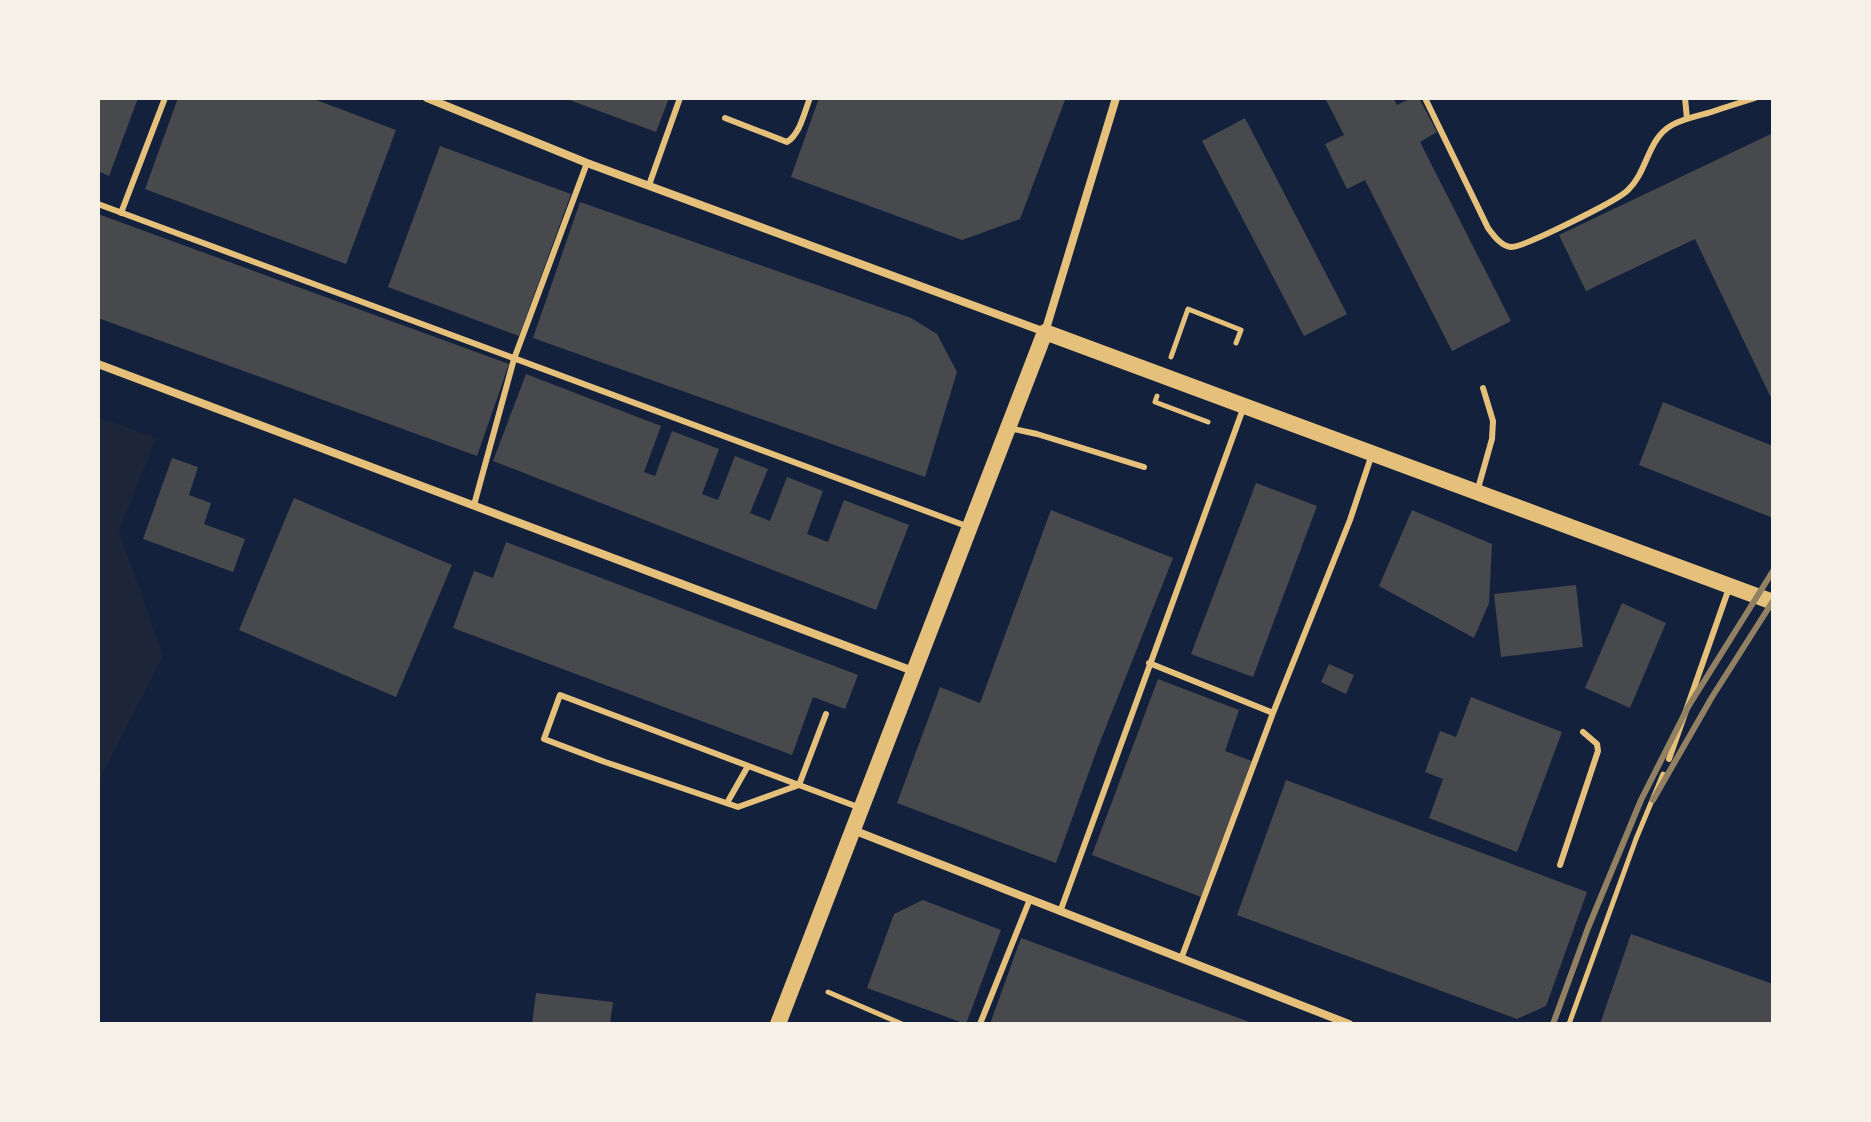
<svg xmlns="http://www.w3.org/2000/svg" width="1871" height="1122" font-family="'Noto Sans',sans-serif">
	<rect width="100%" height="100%" fill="#14213d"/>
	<path fill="#1d2539" d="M98,417L156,438L119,531L163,656L98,783Z"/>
	<path fill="#48494c" d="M98,98H138L109,176L98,171Z
		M178,98H311L396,130L346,264L145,189Z
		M564,98H669L656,132Z
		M819,98H1060L1065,100L1020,219L962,240L791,177Z
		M1325,98H1393L1397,105L1412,98H1419L1437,132L1420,142L1511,321L1452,351L1365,180L1347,189L1325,144L1344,135Z
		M1245,118L1347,314L1304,336L1202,141Z
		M1773,133V402L1695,239L1586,291L1559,235Z
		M440,146L571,194L519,336L388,287Z
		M580,202L911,318L937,334L957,372L925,477L533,338Z
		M98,214L509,364L477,456L98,318Z
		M526,374L661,426L644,472L655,476L672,431L719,449L702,494L718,500L735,456L768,469L750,513L770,521L787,477L823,491L807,534L828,542L844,500L909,525L876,610L493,461Z
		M1663,402L1773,446V518L1639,465Z
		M172,458L198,467L189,495L211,503L204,524L245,539L233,572L143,539Z
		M1256,483L1317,506L1253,677L1191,654Z
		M294,498L452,565L396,697L239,630Z
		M1051,510L1173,558L1098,747L1056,863L897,803L940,687L980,703Z
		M1412,510L1492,544L1489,603L1474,638L1379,586Z
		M506,542L858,675L845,709L813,697L792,755L453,628L474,571L493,578Z
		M1576,585L1583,647L1501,657L1494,594Z
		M1622,603L1666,623L1630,708L1585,688Z
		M1329,664L1354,675L1346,694L1321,682Z
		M1158,679L1239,710L1225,751L1252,761L1201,897L1092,855Z
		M1471,697L1562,732L1517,852L1429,818L1443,779L1425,772L1440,731L1456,737Z
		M1286,780L1587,892L1546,1006L1517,1019L1237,915Z
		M923,900L1001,930L966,1024L867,988L894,914Z
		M1631,934L1773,984V1024H1600Z
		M1021,938L1255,1024H990Z
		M536,993L613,1002L610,1024H532Z"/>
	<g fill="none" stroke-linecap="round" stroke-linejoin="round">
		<path stroke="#e5c07b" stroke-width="5" d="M1171,357L1188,309L1241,330L1236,343
			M1157,396L1155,402L1208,422
			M828,992L902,1024
			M1569,1024L1636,839L1663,774"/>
		<path stroke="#e5c07b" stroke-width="6" d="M1425,98L1488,228C1494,236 1501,246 1511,247C1522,248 1619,200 1628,190C1648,171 1647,139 1672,125C1683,119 1696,116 1708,113C1723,108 1739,103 1755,98
			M1685,98L1687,119
			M725,118L787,142C800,134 804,113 810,98
			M649,185L680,98
			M98,204L969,527
			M121,213L165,98
			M1009,428L1037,434L1144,467
			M1477,492L1492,439L1493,421L1483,388
			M474,505L514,359L587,163
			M1149,663L1273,713
			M560,695L767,773L799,785L738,807L605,762L544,739Z
			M826,714L799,785L858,807
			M1669,759L1729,588
			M727,803L748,766
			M1560,865L1598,751L1597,744L1583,732
			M1060,912L1243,409
			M1181,959L1273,713L1350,520L1372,454
			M980,1024L1030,899"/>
		<path stroke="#e5c07b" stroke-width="8" d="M427,98L587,163L1045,332L1116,98
			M98,364L913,671
			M853,830L1349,1024"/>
		<path stroke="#e5c07b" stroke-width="16" d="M778,1024L1045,332L1773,602"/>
		<path stroke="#918062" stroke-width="6" d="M1653,800L1712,697L1773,601
			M1553,1024L1588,928L1641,800L1688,707L1773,571"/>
	</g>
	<rect width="1871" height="1122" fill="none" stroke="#f6f1e7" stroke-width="200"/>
</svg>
